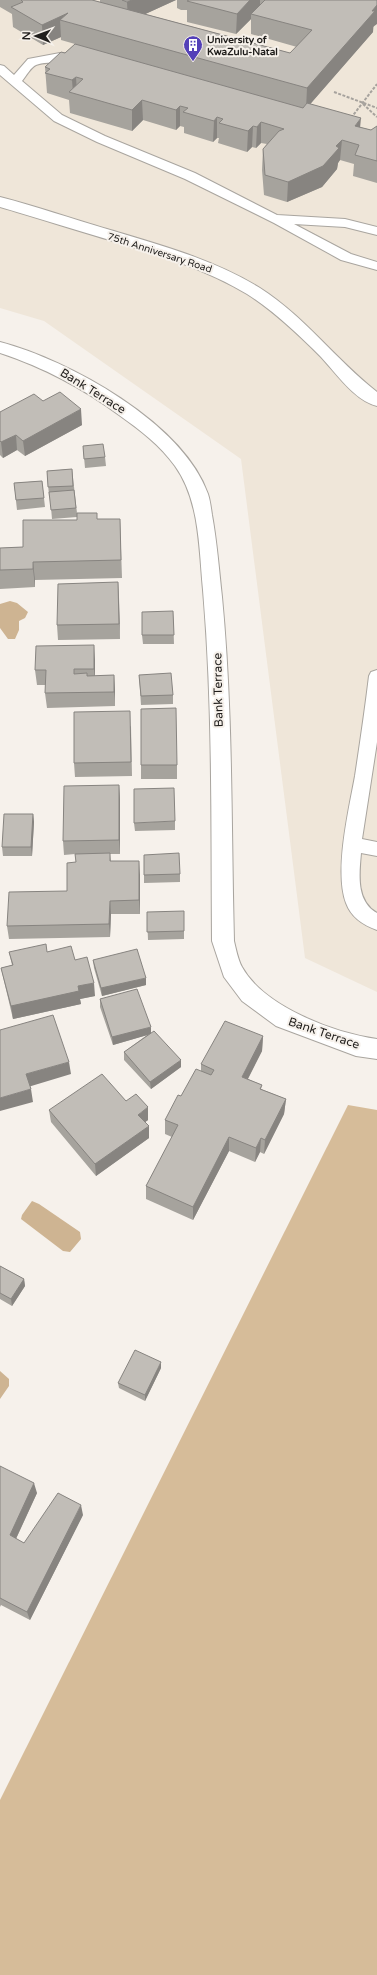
<svg xmlns="http://www.w3.org/2000/svg" width="377" height="1975" font-family="'Varela Round',sans-serif">
	<rect width="100%" height="100%" fill="#f6f1eb"/>
	<path fill="#efe6d9" d="M0,0H377V992L305,958L241,459L44,321L0,308Z"/>
	<path fill="#d6bc99" d="M348,1105L377,1110V1975H0V1800Z"/>
	<path fill="#ceb492" d="M10,601L17,603L28,612L25,618L19,621V630L15,639H8L0,628V604Z
		M32,1201L39,1204L80,1232L81,1239L70,1252L63,1251L21,1219L22,1215Z
		M0,1371L9,1379V1386L0,1399Z"/>
	<g fill="none" stroke-linecap="round" stroke-linejoin="round">
		<g stroke="#a9a59f" stroke-width="2">
			<path id="service" d="M60,53L79,55L85,59C81,65 47,60 36,65C31,67 26,76 22,81L62,115L105,136L195,173L277,215L345,219L377,227V235L345,227L294,224L351,254L377,262V270L341,260L274,223L185,179L97,142L54,121L0,75V65L4,66L14,75L28,59Z
				M377,670V742L362,839L377,842V856L361,853C359,875 356,901 377,913V930C363,925 351,917 346,903C334,871 349,809 355,776C360,743 365,709 369,676L371,672Z"/>
		</g>
		<g stroke="#a9a59f" stroke-width="2">
			<path id="minor" d="M0,197C36,206 72,219 107,229C160,245 213,259 260,288C304,316 336,360 377,392V406C355,401 336,373 321,357C299,335 274,311 247,294C205,269 160,255 113,241C75,230 38,218 0,207Z
				M0,342C69,360 183,423 208,494C210,500 211,508 212,515C217,542 219,570 222,597C233,711 231,826 234,941C236,949 238,960 242,967C264,1007 334,1033 377,1039V1059L356,1056L276,1026L242,1001L224,977L212,941C211,824 213,707 203,590C199,549 200,501 175,466C160,445 140,430 119,415C81,387 45,368 0,353Z"/>
		</g>
		<path stroke="#a6a29d" stroke-width="2" stroke-dasharray="3 1.5" stroke-linecap="butt" d="M334,92L377,108
			M363,104L377,117
			M351,118L377,84"/>
		<use href="#service" fill="#fff" fill-rule="evenodd"/>
		<use href="#minor" fill="#fff" fill-rule="evenodd"/>
	</g>
	<path fill="#a6a39d" d="M0,0H92L100,2V0H176L145,14L290,53L297,47L251,34V19L236,34L187,22V10H181L177,8V0H377L373,32L310,104L360,127L371,130L377,126V183L353,176L354,164L340,160L338,163L337,169L322,187L287,202L264,195L262,170L263,149L267,144L261,143L256,148L252,147L247,152L218,143L219,138H217L213,142L184,133V127L180,126L176,130L143,120L132,131L70,113L69,100L47,93L45,67L65,53L75,44L61,40V37L43,45L13,27L12,14L0,7Z
		M43,401L82,425L25,456L17,450L3,458L0,455V412Z
		M83,446L105,457L106,466L85,468Z
		M72,469L77,513H97V519H120L122,578L35,580V587L0,589V548L23,547L77,520V517L52,519L50,496H49L47,471Z
		M42,481L45,507L17,510L14,483Z
		M118,582L120,639L58,640L57,625Z
		M173,611L174,644H143L142,635Z
		M95,660V676L114,675L115,706L47,708L45,693L46,685H37L35,670Z
		M139,675L173,695V704L141,705Z
		M131,726L132,776L75,777L74,763Z
		M141,765H177V779H141Z
		M119,785L120,800V854H110L111,861L140,875V914H111L110,937L9,939L7,926L67,891L76,862L75,854L64,855L63,841Z
		M33,814L34,822L32,856H3L2,847Z
		M175,821V830L135,831L134,823Z
		M144,855L180,874V882L144,883Z
		M147,912L184,931V939L148,940Z
		M9,952H47L75,960L95,996L80,999L81,1004L13,1019L4,981L1,968L12,965Z
		M93,960L146,985L102,996L94,968Z
		M100,999L151,1033L181,1067L151,1089L124,1060V1052L147,1035L113,1045L100,1007Z
		M263,1036L262,1051L248,1079L262,1085L261,1089L286,1099L284,1114L264,1154L260,1152L255,1162L229,1151L193,1220L146,1199V1186L172,1137L165,1134V1120L201,1071V1064Z
		M126,1101L148,1120L145,1122L149,1138L96,1176L51,1122L49,1110Z
		M0,1266L24,1279L25,1286L12,1306L0,1299Z
		M161,1368L145,1401L119,1388L118,1383Z
		M0,1466L37,1493L16,1539L24,1543L83,1515L30,1620L1,1605L0,1607Z"/>
	<path fill="#878480" d="M132,0H176L128,22L127,2Z
		M250,0H260V6L251,14V19L236,34L237,14Z
		M377,5V24L373,27V32L306,109L307,88Z
		M68,13L60,20L61,37L43,45L42,25Z
		M76,77L77,94L73,93L72,80Z
		M142,100L143,120L132,131V110Z
		M180,106V126L176,130V110Z
		M217,117V138L213,142L214,121Z
		M361,118L359,139L355,126Z
		M261,122V143L256,148L257,127Z
		M253,126L252,147L247,152L248,131Z
		M342,140L340,160L338,163L337,169L322,187L287,202L288,182L336,146Z
		M81,409L82,425L25,456L23,441Z
		M16,435L17,450L3,458L1,442Z
		M33,562L35,580V587L33,569Z
		M118,582L119,597L120,639L119,624Z
		M94,645L95,660V683L94,669Z
		M114,675L115,690V706L114,692Z
		M119,785L120,800V854L119,840Z
		M33,814L34,822L32,856L31,847Z
		M139,861L140,875V914L139,900Z
		M110,901L111,914L110,937L109,924Z
		M146,978V985L102,996L101,988Z
		M94,983L95,996L80,999L81,1004L13,1019L11,1006L78,986Z
		M151,1027V1034L113,1045L112,1037Z
		M263,1036L262,1051L241,1092L242,1077Z
		M181,1060V1067L151,1089L150,1082Z
		M69,1062L71,1074L28,1087L26,1074Z
		M31,1089L33,1102L0,1111V1098Z
		M286,1099L284,1114L264,1154L265,1140Z
		M148,1107V1120L139,1127L138,1115Z
		M149,1126V1138L96,1176L95,1164Z
		M229,1137V1151L193,1220V1207Z
		M261,1138L260,1152L255,1162L256,1148Z
		M24,1279L25,1286L12,1306L11,1299Z
		M161,1362V1368L145,1401V1395Z
		M34,1483L37,1493L13,1545L10,1535Z
		M81,1505L83,1515L30,1620L27,1612Z"/>
	<path fill="#c1bdb7" stroke="#878480" d="M21,0H92L290,53L312,30L251,14L265,0H377V5L372,11H375L307,88L60,20L68,13L42,25L11,7L23,2Z
		M122,0H132L127,2Z
		M189,0H250L237,14L187,1Z
		M75,44L303,108L307,103L361,118L355,126L371,130L377,126V161L355,155L359,145L342,140L336,146L339,148L323,166L288,182L265,175L263,149L279,131L284,129L261,122L257,127L253,126L248,131L219,123L223,119L217,117L214,121L183,112L188,108L180,106L176,110L142,100L132,110L69,92L83,79L76,77L72,80L45,73L50,69L45,67L61,52L65,53Z
		M60,392L81,409L23,441L16,435L1,442L0,441V412L34,394L43,401Z
		M103,444L105,457L84,459L83,446Z
		M72,469L73,486L48,487L47,471Z
		M42,481L44,498L16,500L14,483Z
		M74,490L76,508L51,510L49,492Z
		M77,513H97V519H120L121,560L33,562V569L0,570V548L23,547V520H77Z
		M118,582L119,624L57,625L58,584Z
		M173,611L174,635H142V612Z
		M94,645V669H74V674L87,673V676L114,675V692L45,693L46,670H35L36,646Z
		M171,673L173,695L141,696L139,675Z
		M176,708L177,765H141V709Z
		M130,711L131,762L74,763V712Z
		M119,785V840L63,841L64,786Z
		M174,788L175,821L134,823V789Z
		M4,814H33L31,847H2Z
		M110,853V861H139V900L110,901L109,924L7,926L9,892L67,891V863L76,862L75,854Z
		M179,853L180,874L144,875V855Z
		M184,911V931L147,932V912Z
		M46,944L47,952L71,946L75,960L87,957L94,983L78,986L79,991L11,1006L1,968L13,965L9,952Z
		M137,949L146,978L101,988L93,960Z
		M137,989L151,1027L112,1037L100,999Z
		M53,1015L69,1062L26,1074L31,1089L0,1098V1030Z
		M225,1021L263,1036L242,1077L262,1085L260,1089L286,1099L265,1140L261,1138L256,1148L229,1137L193,1207L146,1186L178,1125L165,1120L178,1095L181,1096L196,1069L211,1075L214,1070L201,1064Z
		M154,1031L181,1060L150,1082L124,1052Z
		M102,1074L126,1101L136,1094L148,1107L138,1115L149,1126L95,1164L49,1110Z
		M0,1266L24,1279L11,1299L0,1293Z
		M135,1350L161,1362L145,1395L118,1383Z
		M0,1466L34,1483L10,1535L24,1543L58,1493L81,1505L27,1612L0,1598Z"/>
	<defs>
		<g id="building-pin" transform="scale(1)"><path d="M0 17L-7.5 6A9.5 9.5 0 1 1 7.5 6Z" fill="#5340b8" stroke="#f6f1eb"/><path d="M-4-6H4V6H1V3H-1V6H-4ZM-2.5-4.3h1.7v1.8h-1.7ZM.8-4.3h1.7v1.8H.8ZM-2.5-1h1.7V.8h-1.7ZM.8-1h1.7V.8H.8Z" fill="#fff"/></g>
	</defs>
	<g fill-rule="evenodd">
		<use href="#building-pin" x="193" y="45"/>
	</g>
	<g text-anchor="middle" stroke-width="4" stroke-linejoin="round" paint-order="stroke">
		<g font-size="10" font-weight="bold" fill="#201e1c" stroke="#f6f1eb" text-anchor="start">
			<text x="207" y="43">University of<tspan x="207" dy="12">KwaZulu-Natal</tspan></text>
		</g>
		<g font-size="10" fill="#201e1c" stroke="#f6f1eb">
			<text transform="translate(160 252) rotate(18)" y="4">75th Anniversary Road</text>
		</g>
		<g font-size="12" fill="#201e1c" stroke="#f6f1eb">
			<text transform="translate(93 391) rotate(32)" y="4">Bank Terrace</text>
			<text transform="translate(218 690) rotate(-91)" y="4">Bank Terrace</text>
			<text transform="translate(324 1033) rotate(19)" y="4">Bank Terrace</text>
		</g>
	</g>
	<g transform="translate(36 36) rotate(271)" stroke="#f6f1eb" stroke-width="3" paint-order="stroke">
	<path d="M0-3L7 15L0 10L-7 15Z" fill="#201e1c"/>
	<text y="-6" font-size="11" font-weight="bold" text-anchor="middle" fill="#201e1c">N</text>
	</g>
</svg>
